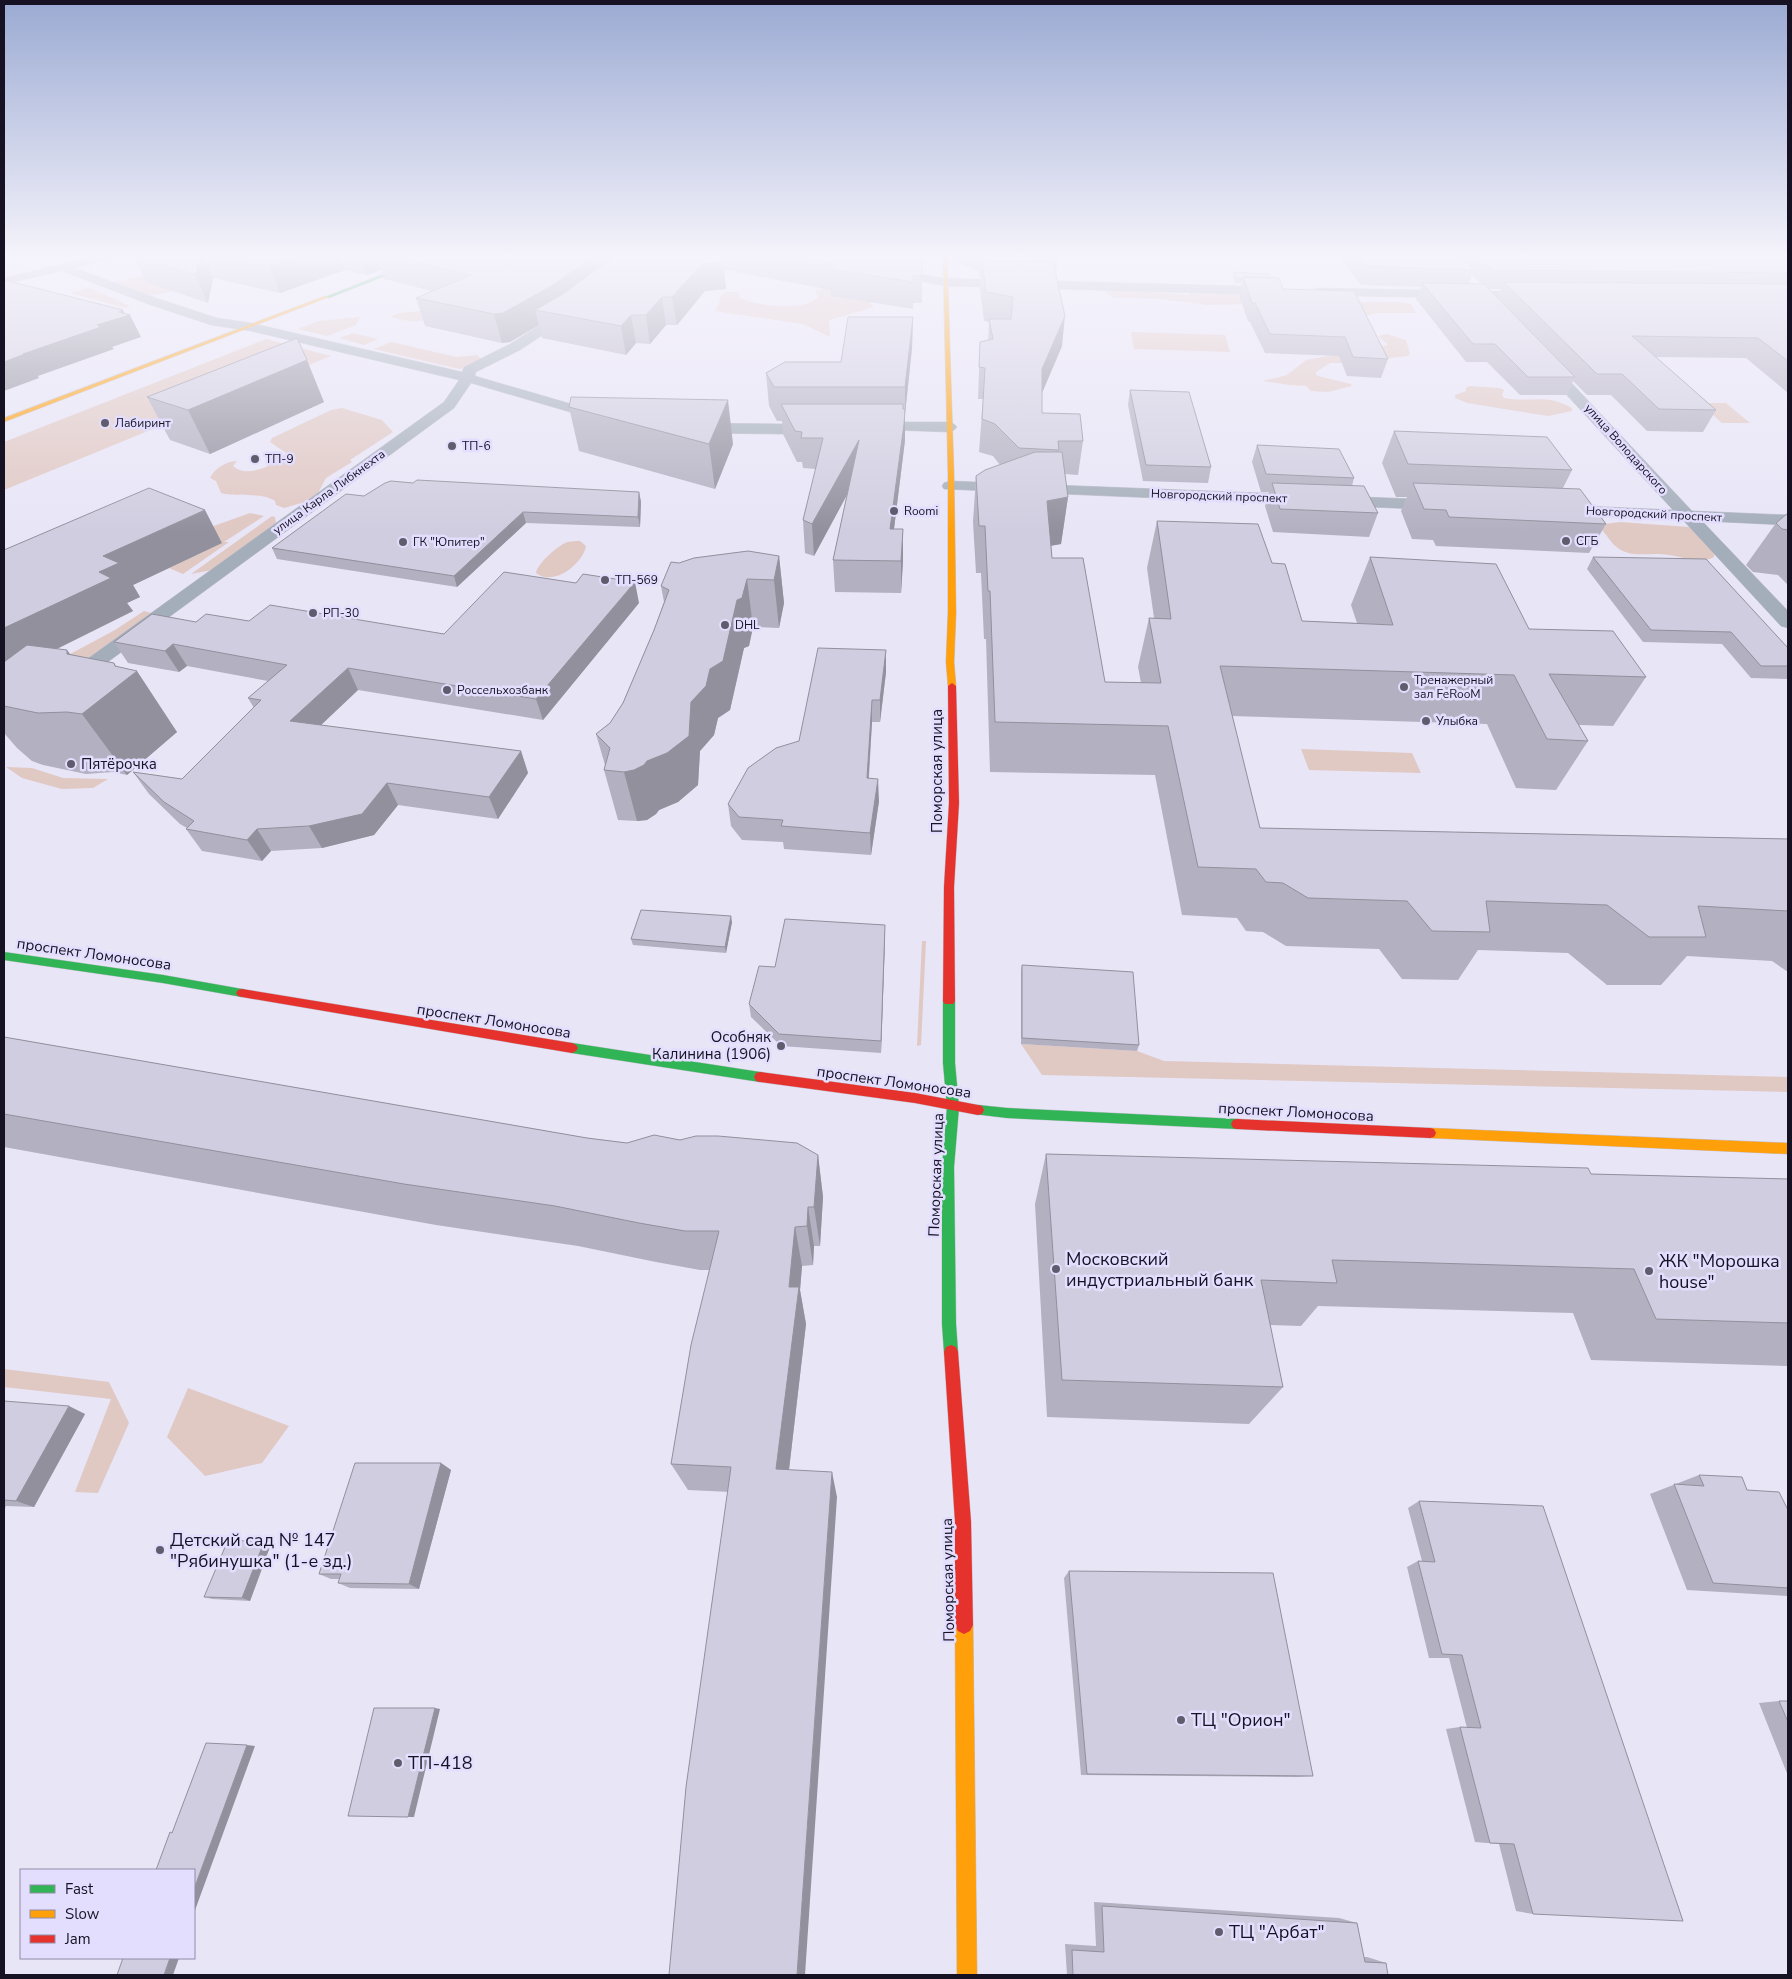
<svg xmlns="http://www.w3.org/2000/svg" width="1792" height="1979" font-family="'Nunito Sans',sans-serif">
	<rect width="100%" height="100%" fill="#e8e5f7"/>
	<path fill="#e0c8c3" d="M219,256L235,272C218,277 162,297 148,295C136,293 127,286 115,283Z
		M90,288L130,306L125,308L71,293Z
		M826,288L874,299L869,303L874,307L829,320L830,337L803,324L715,311L719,304L720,296L726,292H738L740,294L739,297C753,306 807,312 818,297L815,291Z
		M1138,288L1150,292L1189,295L1190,290L1247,291L1256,304L1208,305L1161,299L1120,298L1112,297L1105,292L1109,290Z
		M1355,302H1399L1411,304L1416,313H1377L1364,316Z
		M441,309C423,326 412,322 390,317L400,313Z
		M360,317L356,325L327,336L298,329L319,321Z
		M1131,332L1225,335L1230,352L1134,349Z
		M353,333L378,339L364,345L339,338Z
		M1387,334L1406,340L1410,354L1408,356L1351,363H1330L1316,372V374L1318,376L1351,384L1352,386L1328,392L1311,391L1306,386L1289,385L1263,381L1287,375L1306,360L1388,345L1378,336Z
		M266,339L331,356L4,490V442Z
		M391,342L457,357L477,355L481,359L466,368L459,369L374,349Z
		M1469,386L1500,388L1504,390L1502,395L1504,398C1531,403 1546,393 1572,408V411L1548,416L1467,403L1455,398V395L1466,391V388Z
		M1699,403H1726L1750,423H1722Z
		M342,408L382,420L393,432L350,460L352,462L326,478L318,493L305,502L284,508L276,505L275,501C260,491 239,498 221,493L216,481L210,478C214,468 228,461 237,461L233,466C246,479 276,465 286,453L270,442L272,438L331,410Z
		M250,513L264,516L224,542H229L183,574L169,568L222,543L197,532Z
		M272,516L275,517L276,524L212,570L191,574Z
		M1620,522L1689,527L1714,549V557C1699,565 1684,557 1669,555C1643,551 1625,563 1607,536C1604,532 1602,531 1601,527L1605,524Z
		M580,541L586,546C583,564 553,587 536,573C537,564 559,544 568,542C572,541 576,541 580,541Z
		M144,611L155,614L73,671L44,668L115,630Z
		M1301,749L1412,753L1421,773L1309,770Z
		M6,767L32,768L63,778L108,779L93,788L62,789L22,778Z
		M922,941H926L921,1045L917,1046Z
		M1021,1044L1137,1051L1164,1061L1788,1077V1092L1042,1075Z
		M4,1369L109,1382L129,1423L98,1493L75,1492L111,1399L4,1387Z
		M188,1388L289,1426L262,1463L205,1476L167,1437Z"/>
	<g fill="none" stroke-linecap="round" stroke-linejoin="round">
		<g stroke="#c3c1cf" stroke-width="1">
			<path id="street" d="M99,255H120L119,257L75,268L156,298L217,318L251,323L462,372L464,367L510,344L568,307H576L578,310L576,313L520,350L476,372L475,376L609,415L611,418L609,421L604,422L471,383L454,408L75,686L68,688L61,686L58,682L61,678L444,402L459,380L251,331L211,325L148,304L62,271L4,284V278Z
				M887,268L944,278L1277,287L1283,291L1277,295L944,286L883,273L881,271L883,269Z
				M1318,288L1535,292L1541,296L1535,300L1314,295L1312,292L1314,289Z
				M1544,358L1549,359L1692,511L1788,515V525L1702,521L1788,611V628L1781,626L1683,520L1553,514L1551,510L1553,506L1559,505L1673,510L1539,365L1537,362L1539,359Z
				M820,422L825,423L827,426L825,429L782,434L693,433L688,431L685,428L688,425L693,423L782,424Z
				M868,422H949L954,424L957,427L954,430L949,432L863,429L861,426L863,423Z
				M950,481L1441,500L1447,501L1449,505L1447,509L1441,510L944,489L942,486L944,483Z"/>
		</g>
		<g stroke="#c3c1cf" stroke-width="1">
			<path id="fast" d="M432,255H439L329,298L325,297Z
				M4,952L163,975L242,989L246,990L248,993L246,996L242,997L163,983L4,960Z
				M949,997L953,998L955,1001V1063L959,1107L954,1167L956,1324L958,1352L956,1357L951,1359L946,1357L944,1352L942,1324V1167L947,1107L943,1063V1001L945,998Z
				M572,1043L760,1072L764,1073L766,1077L764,1081L760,1082L572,1053L568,1051L566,1048L568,1045Z
				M978,1105L1007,1108L1237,1119L1241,1120L1243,1124L1241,1128L1237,1129L1007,1118L974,1114L972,1110L974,1106Z"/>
		</g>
		<g stroke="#c3c1cf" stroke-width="1">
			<path id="slow" d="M943,255H947L954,474L956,613L954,662L956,686L952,689L948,686L946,662L948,613V474Z
				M325,296L329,297L4,422V418Z
				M1430,1128L1788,1143V1154L1430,1138L1426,1137L1424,1133L1426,1129Z
				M964,1616L970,1619L973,1625L977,1975H957L955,1625L958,1619Z"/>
		</g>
		<g stroke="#c3c1cf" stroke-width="1">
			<path id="jam" d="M952,683L956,686L959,803L954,887L955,1001L953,1004H945L943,1001L944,887L949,803L948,686Z
				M242,989L572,1043L576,1045L578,1048L576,1051L572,1053L242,997L238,996L236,993L238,990Z
				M760,1072L915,1093L978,1105L982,1106L984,1110L982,1114L978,1115L915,1103L760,1082L756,1081L754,1077L756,1073Z
				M1237,1119L1430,1128L1434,1129L1436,1133L1434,1137L1430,1138L1237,1129L1233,1128L1231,1124L1233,1120Z
				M951,1345L956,1347L958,1352L971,1522L973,1625L970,1631L964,1634L958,1631L955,1625V1522L944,1352L946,1347Z"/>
		</g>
		<use href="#street" fill="#a4aeba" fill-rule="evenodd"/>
		<use href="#fast" fill="#30b455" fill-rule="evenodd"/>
		<use href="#slow" fill="#ff9f0a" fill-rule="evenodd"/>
		<use href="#jam" fill="#e5322d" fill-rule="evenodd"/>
	</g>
	<path fill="#b3b0c1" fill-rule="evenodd" d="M133,255H922V303H913V309L831,296V290L724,270L726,289L705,291L677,325H666L650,344L636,343L626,355L542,338L539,325L510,342L502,343L425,326L416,298L432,291L384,279L381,270L367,275L345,270L280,293L213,278L208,303L146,282Z
		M952,255H1058L1056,275L1062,346L1042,393V413L1083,441L1078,475L1065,474L1068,497L1061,544L1051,546L1052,558L1105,682L1141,683L1138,667L1149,618H1154L1147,568L1157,521L1272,563L1302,621L1357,623L1351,605L1370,557L1529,629L1646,677L1613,726L1579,725L1588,741L1556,790L1516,788L1487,724L1232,716L1260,828L1788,839V972L1772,961L1687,956L1661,985H1607L1568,953L1478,950L1458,980L1402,979L1379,949L1286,946L1263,932L1246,931L1237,918L1182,915L1155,775L990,772L986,639H984L981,573H976L973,522L976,476L1000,465L993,456L979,452L983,399H978L980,342L988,340L989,322L984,321L980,289L981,277H979V271L953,261Z
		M1338,255H1788V393L1746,358L1656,357L1716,410L1703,432L1647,431L1611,395H1587L1573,381L1567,395H1520L1487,362H1466L1416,299L1421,287L1361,285ZM1472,275L1481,284H1469ZM1489,289H1501L1498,298Z
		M1234,272L1271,278L1283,289L1388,359L1381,378L1347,376L1339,356L1265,353L1250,322L1248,321L1239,295L1242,283H1235L1233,277Z
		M913,317L912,348L905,414V440L894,529L903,561L901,593L835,592L833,560L847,494L814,556L805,553L803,520L816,469L803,468L802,462H797L783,434L782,421H777L769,406L766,373L841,362Z
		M1130,390L1211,467L1208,483L1143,481L1128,405Z
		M147,397L324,402L210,454L170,440Z
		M569,407L733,444L715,489L579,451Z
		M1394,431L1572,470L1563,488L1606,524L1589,553L1436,546L1433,540L1412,539L1401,511L1407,497H1396L1382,463Z
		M1257,445L1354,478L1352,486L1378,513L1369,537L1273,532L1265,506L1269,492H1261L1252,462Z
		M413,483L639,492L641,502L640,527L526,523L457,587L277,559L272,548L364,496Z
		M1788,513V585L1778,575L1753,572L1746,565L1776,523Z
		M222,543L133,585L140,597L127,603L133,611L57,649L70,654L116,667L177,732L127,775L113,772L86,774L43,765L32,761L17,748L4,733V550Z
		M779,556L784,603L779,628L753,627L749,646L744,648L730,710L718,718L714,735L700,751L698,785L678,802L659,810L656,814L647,820L637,821L618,820L604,770L605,765L596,734L610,723L623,703L654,630L664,602L661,586L679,563Z
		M1593,557L1788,648V679L1751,678L1722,644L1643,642L1587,569Z
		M639,603L543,720L358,690L321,725L521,751L528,773L498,819L398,805L374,835L322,848L271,851L262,861L202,851L186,829L187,828L180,824L149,794L133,772L182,779L254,708L248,698L268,681L187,666L179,672L128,663L114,642L196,622L249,621L444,634Z
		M886,672L880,722H872L869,778L879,801L871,855L784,849L783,842L742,840L731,826L728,804L799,741Z
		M732,922L726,953L633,945L631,939Z
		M885,938L881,1053L781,1046L751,1017L749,1004L775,967Z
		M1022,965L1139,1045L1137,1051L1021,1044V971Z
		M4,1037L587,1138L627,1143L680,1140L818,1155L823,1197L820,1246H814L813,1265L802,1266L800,1290L806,1324L789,1470L837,1497L688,1490L671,1464L710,1270H700L656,1262L578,1246L436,1225L4,1147Z
		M1046,1154L1591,1174L1788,1179V1366L1591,1360L1573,1313L1318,1306L1301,1326L1270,1325L1283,1387L1249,1424L1047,1417L1035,1204Z
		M4,1401L85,1414L34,1507L6,1506L4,1510Z
		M441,1463L451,1470L419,1589L350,1588L338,1583L339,1579H331L319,1574Z
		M1699,1475L1747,1490L1788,1510V1596L1687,1590L1650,1494Z
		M1419,1501L1543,1506L1533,1914L1516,1911L1499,1844L1475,1842L1446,1729L1460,1727L1467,1728L1449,1658H1429L1407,1567L1418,1561H1422L1408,1508Z
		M271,1544L250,1601L212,1599L204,1597Z
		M1069,1571L1313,1776L1298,1777L1081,1775L1064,1578Z
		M1779,1701H1788V1776L1759,1703Z
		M1094,1902L1339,1918L1357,1923L1363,1957H1367L1386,1963L1388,1975H1067L1065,1944L1096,1946Z"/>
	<path fill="#92909d" d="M201,255H203L213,278L208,303L195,275Z
		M301,255H340L345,270L280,293L269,266Z
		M360,255H376L381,270L367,275Z
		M595,255H635L535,310L539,325L510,342L502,343L494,314Z
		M723,262L726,289L705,291L677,325L672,297L702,264Z
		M662,297L666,325L650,344L646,315Z
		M123,310L126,316L130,315L141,337L112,347L114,349L38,376L39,378L4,391V362L23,354L97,325L119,312Z
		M631,315L636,343L626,355L621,326Z
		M1065,316L1062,346L1039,400L1042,369Z
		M913,317L912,348L905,414V440L890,561V529L903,404V429L905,416V387Z
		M307,360L324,402L210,454L188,410Z
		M728,400L733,444L715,489L709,444Z
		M859,440L860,471L814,556L812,524Z
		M639,492L641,502L640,527L638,517Z
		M1068,497L1061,544L1042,547L1047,501Z
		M205,510L222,543L133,585L140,597L127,603L133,611L4,675V628L99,572L103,556Z
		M523,512L526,523L457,587L454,576Z
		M903,529V561L901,593V561Z
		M779,556L784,603L779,628L774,580Z
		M747,579L753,627L749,646L744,648L730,710L718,718L714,735L700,751L698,785L678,802L659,810L656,814L647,820L637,821L624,772L691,702L710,669L737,600Z
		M635,582L639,603L543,720L536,699Z
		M173,644L187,666L179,672L165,651Z
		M67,650L102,698L115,666L114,663L125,680L137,671L177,732L127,775L82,714L67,654Z
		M886,650V672L880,722V700Z
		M348,668L358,690L302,743L290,721Z
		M872,700V722L867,800V778Z
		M521,751L528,773L498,819L489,797Z
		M878,779L879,801L871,855L870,833Z
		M387,783L398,805L374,835L322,848L309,826Z
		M257,829L271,851L262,861L247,840Z
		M731,916L732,922L726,953L725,947Z
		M885,925V938L881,1053V1041Z
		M818,1155L823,1197L820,1246L814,1207Z
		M808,1207L814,1246L813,1265L807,1226Z
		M795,1227L802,1266L800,1290L806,1324L786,1495L776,1469L789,1287Z
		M69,1406L85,1414L34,1507L16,1501Z
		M441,1463L451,1470L419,1589L409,1584Z
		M832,1472L837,1497L805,1975H797Z
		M264,1542L271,1544L250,1601L242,1598Z
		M435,1708L440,1709L414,1817H408Z
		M247,1745L255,1746L194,1913V1889Z
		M170,1958H179L173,1975H164Z"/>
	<path fill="#d0cde0" stroke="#92909d" d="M133,255H201L195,275Z
		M218,255H301L269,266Z
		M385,255H595L553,285L503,313L494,314L416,298L471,275Z
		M616,255H720L723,262L702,264L672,297H662L646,315H631L621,326L535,310L563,294Z
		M784,255H913L922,257V276H912L913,282L830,269L836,265Z
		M1358,255H1460L1474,270L1366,266Z
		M1478,255H1778L1788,262V273L1493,270Z
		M982,261L1053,262L1065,316L1042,369V413L1080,414L1083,441H1058L1059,450L1019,448L995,424L982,419L985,368L979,367L980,342L993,339L989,319H1011L1013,297L986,292Z
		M1234,272L1269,274L1271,278L1243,277V279L1236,278Z
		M1243,277L1279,278L1283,289L1354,291L1388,359L1353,357L1345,337L1270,334L1255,303H1252Z
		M4,280L123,310L119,312L130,315L97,325L101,327L23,354H25L4,362Z
		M1504,282L1788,284V361L1758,338L1632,336L1716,410L1659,409L1622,374H1597Z
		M1422,283L1484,284L1575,377H1528L1495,344H1473Z
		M848,317H913L905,387H774L766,373L785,362H841Z
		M297,338L307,360L188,410L147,397Z
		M1130,390L1189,392L1211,467L1146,465Z
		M571,397L728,400L709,444L569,407Z
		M781,404H903V409H905L904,424L890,529H903L901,561L833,560L859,440L812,524L803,520L823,438H801L802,432L795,431Z
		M1394,431L1547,437L1572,470L1408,464Z
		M1257,445L1339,449L1354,478L1266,474Z
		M1035,452H1062L1068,497L1047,501L1052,558H1083L1105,682L1161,683L1149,618L1171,619L1157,521L1258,524L1272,563L1285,564L1302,621L1393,625L1370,557L1496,564L1529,629L1613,631L1646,677L1549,674L1588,741L1547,739L1514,675L1220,666L1260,828L1788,839V911L1698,906L1706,937H1649L1607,905L1486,901L1490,932L1432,931L1407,901L1308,898L1283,883L1266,882L1256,869L1198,867L1168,726L995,722L990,591H988L985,526H979L976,476L985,470Z
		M417,480L639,492L638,517L523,512L454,576L272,548L346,494L364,496L385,483L391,481L413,483Z
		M1272,483L1364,486L1378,513L1280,509Z
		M1413,483L1580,489L1606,524L1449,517L1446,510L1424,509Z
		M149,488L205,510L103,556L119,563L99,572L111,578L4,628V550Z
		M1788,513V530L1782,529L1776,523Z
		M748,551L779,556L774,580L747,579L742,598L737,600L723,661L710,669L706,686L691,702L689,736L667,753L647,761L644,765L634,770L624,772L604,770L610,748L596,734L610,723L623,703L654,630L669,590L661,586L671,562L679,563L694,558Z
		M1593,557L1706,559L1788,648V666H1761L1731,632L1651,630Z
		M504,572L576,583L583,574L635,582L536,699L348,668L290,721L521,751L489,797L387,783L362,814L309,826L257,829L247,840L186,829L194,821L164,802L133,772L182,779L261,700L248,698L287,665L173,644L165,651L114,642L152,614L196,622L206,614L249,621L270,605L444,634Z
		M27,645L67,650V654L114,663L115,666L137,671L82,714L67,712L38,713L4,706V662Z
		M818,648L886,650L880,700H872L867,778L878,779L870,833L781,826L783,820L739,817L728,804L748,768L776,748L799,741Z
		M641,910L731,916L725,947L631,939Z
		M785,919L885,925L881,1041L779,1034L749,1004L759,966L775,967Z
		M1022,965L1133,972L1139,1045L1022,1038Z
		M4,1037L587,1138L627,1143L654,1135L680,1140L696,1136H718L797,1143L818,1155L814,1207H808L807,1226L795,1227L789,1287H799L776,1469L832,1472L797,1975H669L686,1787L731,1467L671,1464L691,1345L719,1231H685L639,1223L555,1206L404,1184L4,1114Z
		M1046,1154L1588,1168L1591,1174L1788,1179V1323L1656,1319L1634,1269L1332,1260L1337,1283L1261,1280L1283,1387L1062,1380Z
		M4,1401L69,1406L16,1501L4,1500Z
		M355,1463H441L409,1584L338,1583L341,1574H319Z
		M1699,1475L1742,1477L1747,1490L1779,1492L1788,1510V1588L1713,1583L1674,1484L1704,1486Z
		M1419,1501L1543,1506L1683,1921L1533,1914L1514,1844L1490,1843L1460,1727L1481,1728L1462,1655L1442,1654L1418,1561L1435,1562Z
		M228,1540L264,1542L242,1598L204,1597Z
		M1069,1571L1273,1573L1313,1776L1087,1774Z
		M1779,1701H1788V1722Z
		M374,1708H435L408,1817L348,1816Z
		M206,1743L247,1745L194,1889V1870H156L170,1832L172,1833Z
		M1102,1906L1357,1923L1365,1962L1386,1963L1388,1975H1073L1072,1950L1104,1952Z
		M123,1958H170L164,1975H117Z"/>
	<linearGradient id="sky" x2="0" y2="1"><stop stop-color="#9baad3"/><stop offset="0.48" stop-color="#f5f3fb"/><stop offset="1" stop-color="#f5f3fb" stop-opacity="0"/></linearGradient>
	<rect width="1792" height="532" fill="url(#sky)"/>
	<g fill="#605c6e" stroke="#e3defe" stroke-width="2">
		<circle cx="105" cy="423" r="5"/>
		<circle cx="452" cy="446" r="5"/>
		<circle cx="255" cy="459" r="5"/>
		<circle cx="894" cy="511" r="5"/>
		<circle cx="1566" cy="541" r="5"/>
		<circle cx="403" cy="542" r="5"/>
		<circle cx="605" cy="580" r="5"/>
		<circle cx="313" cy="613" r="5"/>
		<circle cx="725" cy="625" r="5"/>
		<circle cx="1404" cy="687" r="5"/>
		<circle cx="447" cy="690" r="5"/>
		<circle cx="1426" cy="721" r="5"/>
		<circle cx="71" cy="764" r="5"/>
		<circle cx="781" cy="1046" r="5"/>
		<circle cx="1056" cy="1269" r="5"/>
		<circle cx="1649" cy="1271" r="5"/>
		<circle cx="160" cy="1550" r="5"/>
		<circle cx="1181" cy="1720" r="5"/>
		<circle cx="398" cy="1763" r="5"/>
		<circle cx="1219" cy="1932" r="5"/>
	</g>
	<g text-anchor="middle" stroke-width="5" stroke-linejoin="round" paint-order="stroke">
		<g font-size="12" fill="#161224" stroke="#e3defe" text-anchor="start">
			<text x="115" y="427">Лабиринт</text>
			<text x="462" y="450">ТП-6</text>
			<text x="265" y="463">ТП-9</text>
			<text x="904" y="515">Roomi</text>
			<text x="1576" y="545">СГБ</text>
			<text x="413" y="546">ГК "Юпитер"</text>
			<text x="615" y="584">ТП-569</text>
			<text x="323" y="617">РП-30</text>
			<text x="735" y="629">DHL</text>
			<text x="1414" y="684">Тренажерный<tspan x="1414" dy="14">зал FeRooM</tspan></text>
			<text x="457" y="694">Россельхозбанк</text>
			<text x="1436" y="725">Улыбка</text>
		</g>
		<g font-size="12" fill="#161224" stroke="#e3defe">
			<text transform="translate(1626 449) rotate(48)" y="4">улица Володарского</text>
			<text transform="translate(329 492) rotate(-36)" y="4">улица Карла Либкнехта</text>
			<text transform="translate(1219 496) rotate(2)" y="4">Новгородский проспект</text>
			<text transform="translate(1654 514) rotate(3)" y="4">Новгородский проспект</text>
		</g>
		<g font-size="15" fill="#161224" stroke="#e3defe" text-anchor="start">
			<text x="81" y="769">Пятёрочка</text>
			<text x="771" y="1042" text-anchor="end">Особняк<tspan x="771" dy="17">Калинина (1906)</tspan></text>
		</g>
		<g font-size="15" fill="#161224" stroke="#e3defe">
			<text transform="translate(937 771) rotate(-90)" y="5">Поморская улица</text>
			<text transform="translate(94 954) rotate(8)" y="5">проспект Ломоносова</text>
			<text transform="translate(494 1021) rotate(9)" y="5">проспект Ломоносова</text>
			<text transform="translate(894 1082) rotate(8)" y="5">проспект Ломоносова</text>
			<text transform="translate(1296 1112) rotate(3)" y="5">проспект Ломоносова</text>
			<text transform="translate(936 1175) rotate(-88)" y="5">Поморская улица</text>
			<text transform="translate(948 1580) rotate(-91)" y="5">Поморская улица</text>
		</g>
		<g font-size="18" fill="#161224" stroke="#e3defe" text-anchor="start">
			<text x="1066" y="1265">Московский<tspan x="1066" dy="21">индустриальный банк</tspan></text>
			<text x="1659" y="1267">ЖК "Морошка<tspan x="1659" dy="21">house"</tspan></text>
			<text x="170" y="1546">Детский сад № 147<tspan x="170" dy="21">"Рябинушка" (1-е зд.)</tspan></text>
			<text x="1191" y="1726">ТЦ "Орион"</text>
			<text x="408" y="1769">ТП-418</text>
			<text x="1229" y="1938">ТЦ "Арбат"</text>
		</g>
	</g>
	<rect width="1792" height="1979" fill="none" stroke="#161224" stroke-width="10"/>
	<rect x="20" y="1869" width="175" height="90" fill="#e3defe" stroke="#918ca7"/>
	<rect x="30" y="1885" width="25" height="8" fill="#30b455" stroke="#918ca7"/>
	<text x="65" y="1894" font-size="15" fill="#161224">Fast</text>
	<rect x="30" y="1910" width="25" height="8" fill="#ff9f0a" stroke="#918ca7"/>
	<text x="65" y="1919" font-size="15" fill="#161224">Slow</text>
	<rect x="30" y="1935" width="25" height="8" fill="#e5322d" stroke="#918ca7"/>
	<text x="65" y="1944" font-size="15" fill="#161224">Jam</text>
</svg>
